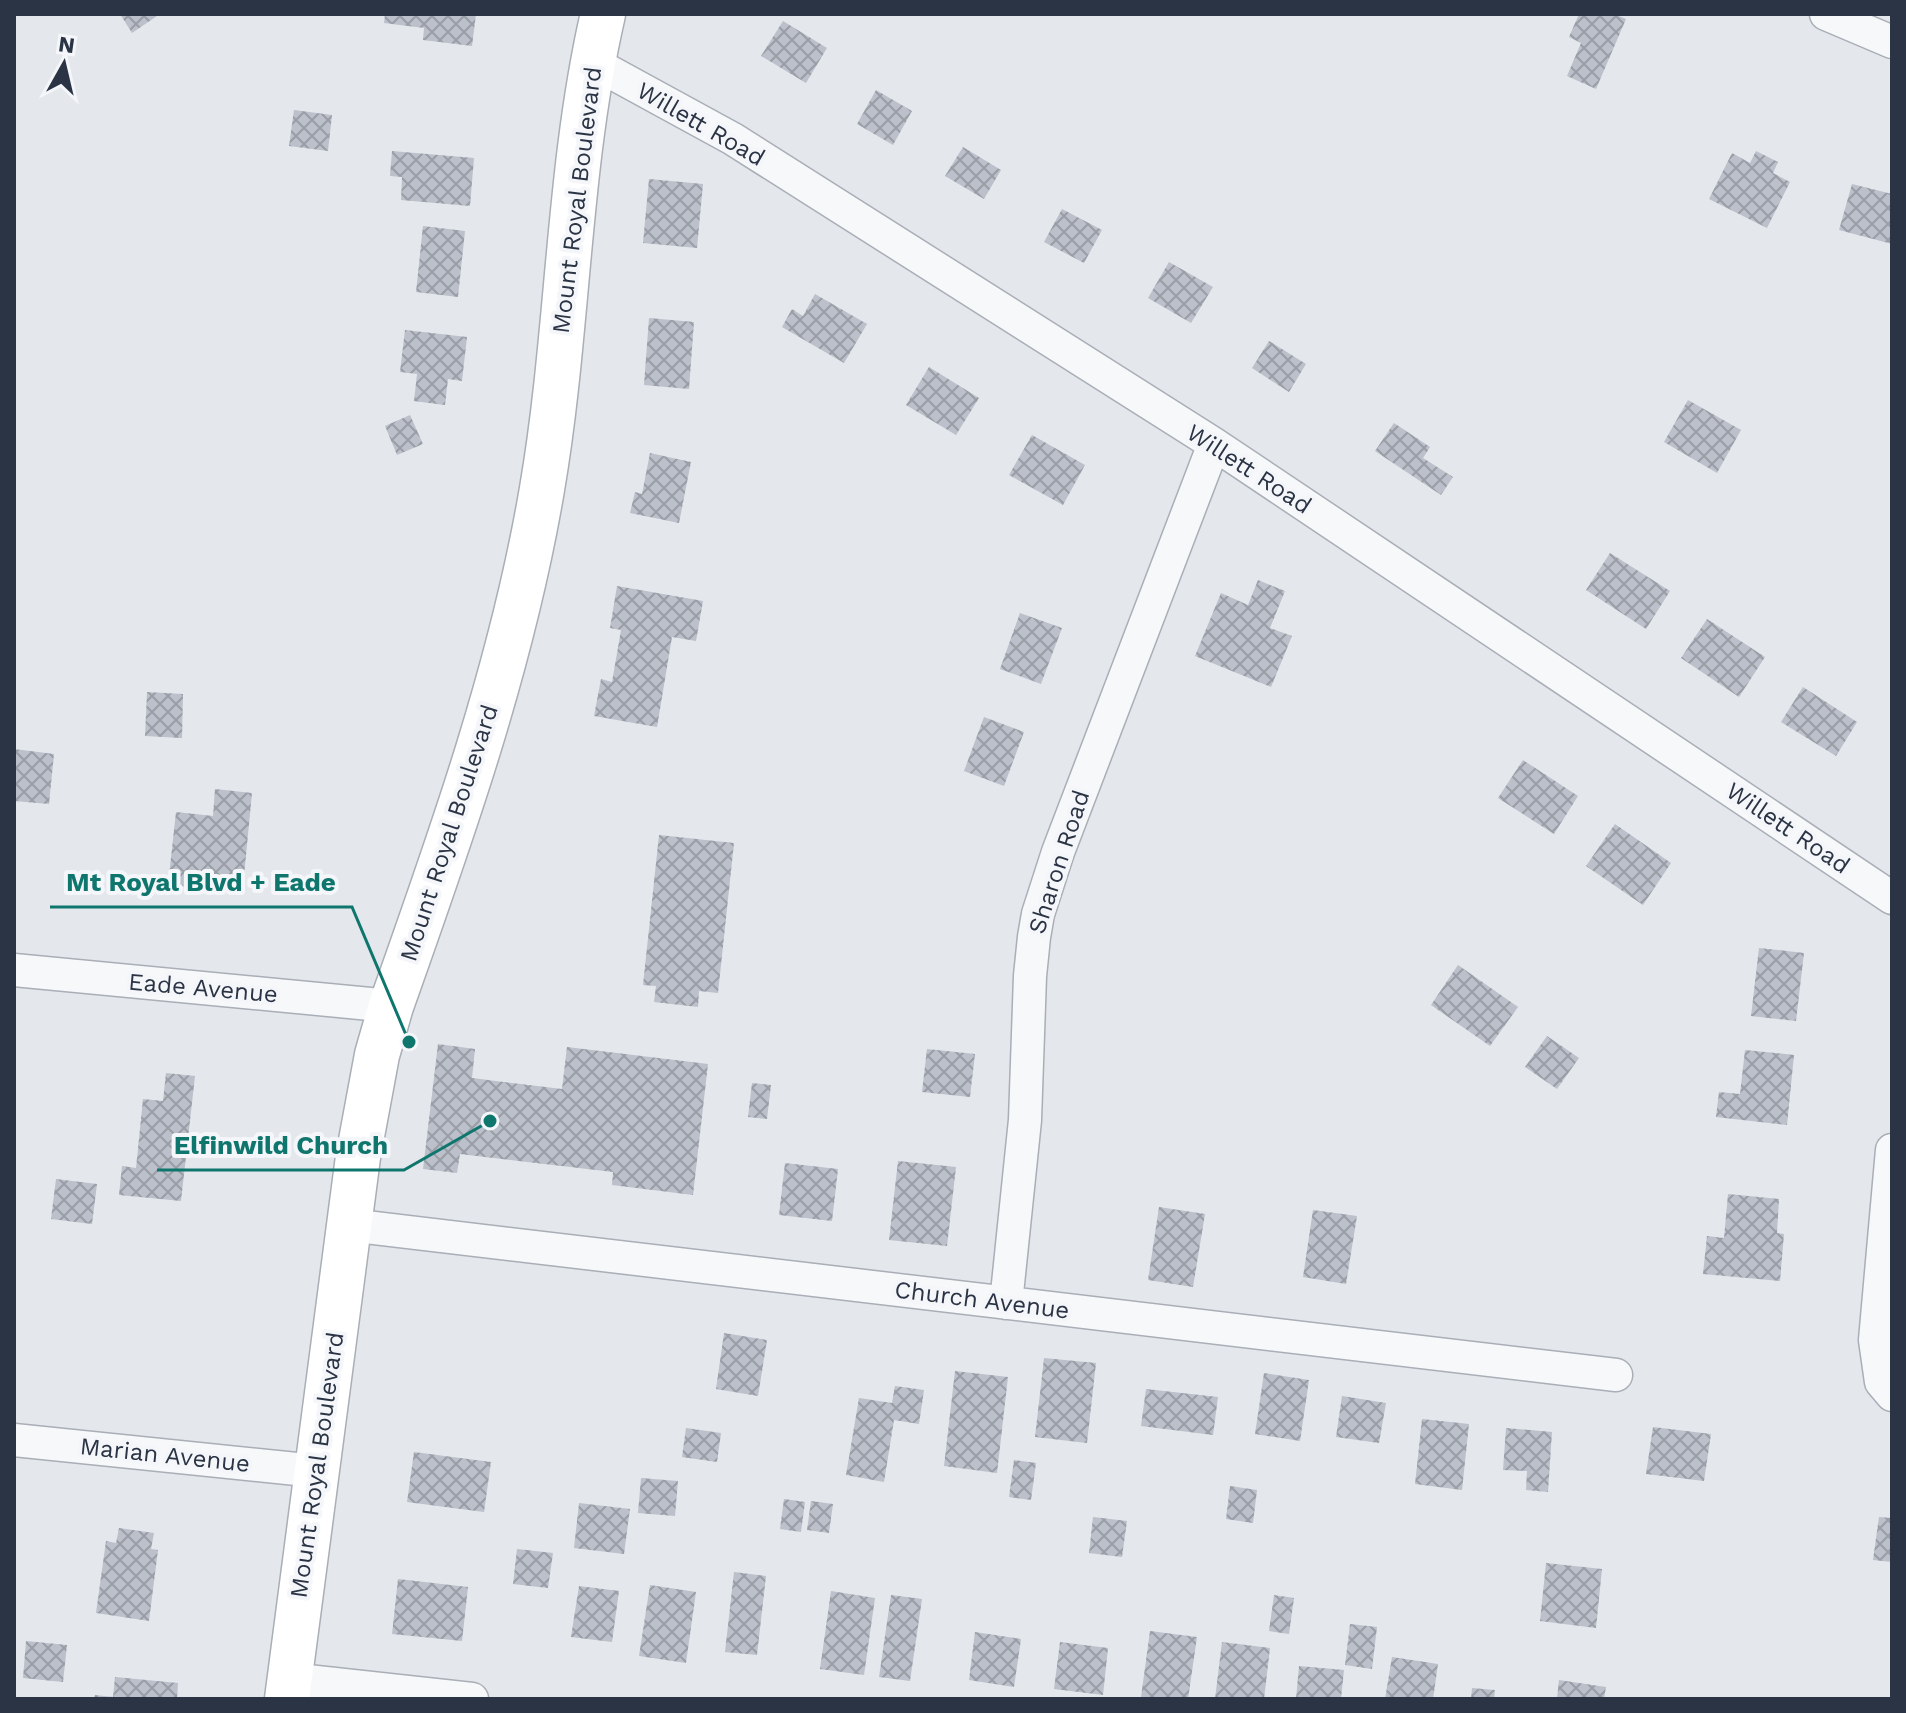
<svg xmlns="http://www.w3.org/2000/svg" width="1906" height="1713" font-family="'Work Sans',sans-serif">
	<defs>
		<pattern id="building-cross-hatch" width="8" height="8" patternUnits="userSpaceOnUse" patternTransform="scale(2)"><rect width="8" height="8" fill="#bbc0ca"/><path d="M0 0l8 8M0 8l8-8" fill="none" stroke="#989da6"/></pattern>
	</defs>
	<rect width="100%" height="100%" fill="#e4e7ec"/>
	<path fill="url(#building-cross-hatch)" d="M120,14H160L132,33Z
		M385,14H476L472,46L423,40L424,28L384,23Z
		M1579,14H1614L1626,19L1596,89L1567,76L1581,43L1569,37Z
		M783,21L827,48L806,83L761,56Z
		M876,90L912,111L893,145L857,124Z
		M294,110L332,115L328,151L289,146Z
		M963,147L1001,170L984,199L945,176Z
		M392,151L474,158L470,206L401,200L402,177L390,176Z
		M1756,151L1778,162L1773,173L1790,182L1767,228L1709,199L1732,153L1750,163Z
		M649,179L703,184L697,248L643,243Z
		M1852,184L1892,194V244L1839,230Z
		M1062,209L1102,230L1084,263L1044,242Z
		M423,226L465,231L458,297L416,292Z
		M1169,262L1213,287L1191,323L1148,298Z
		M815,294L867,324L844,363L782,327L792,309L803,316Z
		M649,318L694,322L689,389L644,385Z
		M405,330L467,337L462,381L448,379L445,405L414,401L417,374L400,372Z
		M1269,341L1306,364L1289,392L1252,368Z
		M929,367L979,398L956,435L906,405Z
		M1688,400L1741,430L1717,473L1664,442Z
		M410,415L423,444L397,455L385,426Z
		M1394,423L1430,447L1423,458L1453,477L1441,495L1375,451Z
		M1032,435L1085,465L1063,505L1009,475Z
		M650,453L691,462L679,523L630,513L635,492L642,494Z
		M1610,553L1670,591L1646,629L1586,590Z
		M1258,580L1285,591L1270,628L1292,636L1271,687L1195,656L1221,593L1248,605Z
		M617,586L703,601L696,641L672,637L657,727L594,716L601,679L612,682L621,630L610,628Z
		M1020,613L1062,628L1041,684L1000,669Z
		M1707,619L1765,657L1739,697L1681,658Z
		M1803,687L1857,722L1836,756L1781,722Z
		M147,692L183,694L182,738L145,736Z
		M984,717L1024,732L1004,786L964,771Z
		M14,749L54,754L49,804L14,801Z
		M1523,760L1578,796L1554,834L1498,798Z
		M215,789L252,793L244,876L226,874L224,890L168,885L176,812L213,816Z
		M1615,824L1671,863L1643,905L1586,866Z
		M659,835L734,843L718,993L699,991L698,1007L654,1002L656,986L643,985Z
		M1759,948L1804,953L1796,1021L1751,1016Z
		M1458,965L1518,1007L1490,1046L1431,1005Z
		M1547,1036L1579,1058L1557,1089L1525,1067Z
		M438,1044L475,1049L472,1078L562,1089L567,1047L708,1064L693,1195L612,1185L613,1172L460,1154L457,1173L423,1169Z
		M927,1049L975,1054L970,1097L922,1092Z
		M1745,1050L1794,1055L1787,1125L1716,1117L1719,1092L1740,1094Z
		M166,1073L195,1076L181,1201L119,1195L122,1166L136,1168L143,1099L163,1101Z
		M752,1083L771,1085L767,1119L748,1117Z
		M898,1161L956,1167L947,1246L889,1240Z
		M785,1163L838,1169L832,1221L779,1215Z
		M56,1179L97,1184L92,1224L51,1219Z
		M1728,1194L1779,1199L1777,1233L1784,1234L1780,1281L1703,1274L1707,1236L1724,1238Z
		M1159,1207L1205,1214L1193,1287L1148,1280Z
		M1313,1210L1357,1216L1346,1284L1303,1277Z
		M724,1333L767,1340L758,1396L716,1389Z
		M1044,1358L1096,1363L1087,1443L1035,1437Z
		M955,1371L1008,1377L997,1473L944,1466Z
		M1264,1373L1309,1380L1300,1441L1255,1434Z
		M895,1386L924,1390L919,1424L894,1420L884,1482L846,1475L859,1398L892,1403Z
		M1146,1389L1218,1397L1213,1435L1141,1426Z
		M1342,1396L1386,1403L1379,1443L1336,1437Z
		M1422,1419L1469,1424L1462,1490L1415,1484Z
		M1653,1427L1711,1434L1704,1481L1646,1474Z
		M686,1428L721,1433L717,1462L682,1457Z
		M1506,1428L1552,1432L1548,1492L1526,1490L1527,1471L1503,1470Z
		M414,1452L491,1462L484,1512L407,1502Z
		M1014,1460L1036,1463L1031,1500L1009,1497Z
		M641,1478L678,1481L675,1516L638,1513Z
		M1230,1486L1257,1490L1253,1523L1226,1519Z
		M784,1499L805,1502L801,1532L780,1529Z
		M811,1501L833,1504L829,1533L807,1530Z
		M579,1503L630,1509L624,1554L574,1548Z
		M1093,1517L1127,1521L1122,1557L1089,1553Z
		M1879,1517L1892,1518V1562L1873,1560Z
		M119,1528L154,1533L151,1549L158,1550L149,1621L96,1613L106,1541L116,1543Z
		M517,1549L553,1553L548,1588L513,1584Z
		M1546,1563L1602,1569L1596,1628L1540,1621Z
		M734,1572L766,1576L757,1655L725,1652Z
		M398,1579L468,1587L462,1641L392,1634Z
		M650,1585L696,1592L686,1663L639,1656Z
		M579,1586L619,1591L612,1642L571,1637Z
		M831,1591L875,1598L864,1675L820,1669Z
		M891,1595L922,1599L910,1681L879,1677Z
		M1274,1595L1294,1598L1289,1634L1269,1631Z
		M1350,1624L1377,1627L1372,1669L1345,1665Z
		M1150,1631L1197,1637L1188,1699L1141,1697Z
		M975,1632L1021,1639L1014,1687L969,1680Z
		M26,1641L67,1645L63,1682L23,1678Z
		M1060,1642L1108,1648L1103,1695L1054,1689Z
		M1222,1642L1270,1648L1264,1699H1215Z
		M1392,1657L1438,1664L1433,1699H1385Z
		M1299,1666L1344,1670L1341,1699H1296Z
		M115,1677L178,1683L177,1699H94L95,1695L113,1697Z
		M1559,1680L1606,1687L1604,1699H1557Z
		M1472,1688L1495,1690L1494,1699H1471Z"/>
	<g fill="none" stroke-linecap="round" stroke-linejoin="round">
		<g stroke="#a9aeb7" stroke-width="35">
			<path id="street" d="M1826,14L1892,42
				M592,62L733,139L1214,444L1892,898
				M14,970L391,1006
				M1892,1150L1875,1340L1881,1382L1892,1395
				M349,1225L1616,1375
				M1006,1303L1025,1120L1030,976L1034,937L1038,914L1058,852L1214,444
				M14,1440L316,1471
				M289,1679L472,1699"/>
		</g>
		<g stroke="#a9aeb7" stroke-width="47">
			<path id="secondary" d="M287,1699L358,1157L377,1055L391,1006C451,837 512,666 542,489C569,332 567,170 603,14"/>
		</g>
		<use href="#street" stroke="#f7f8fa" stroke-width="32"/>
		<use href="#secondary" stroke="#fff" stroke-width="44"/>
	</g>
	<g text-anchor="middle" stroke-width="8" stroke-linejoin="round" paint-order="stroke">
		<g font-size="24" fill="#2b3445" stroke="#f4f6f9">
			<text transform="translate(701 124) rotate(30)" y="8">Willett Road</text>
			<text transform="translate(577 200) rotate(-83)" y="8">Mount Royal Boulevard</text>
			<text transform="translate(1249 469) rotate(33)" y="8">Willett Road</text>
			<text transform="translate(1788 828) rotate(34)" y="8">Willett Road</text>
			<text transform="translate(449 833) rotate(-72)" y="8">Mount Royal Boulevard</text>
			<text transform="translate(1059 862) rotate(-72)" y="8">Sharon Road</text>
			<text transform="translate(203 988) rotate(5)" y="8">Eade Avenue</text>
			<text transform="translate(982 1300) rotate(7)" y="8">Church Avenue</text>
			<text transform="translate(165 1455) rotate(6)" y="8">Marian Avenue</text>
			<text transform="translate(317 1465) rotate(-82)" y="8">Mount Royal Boulevard</text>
		</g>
	</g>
	<path fill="none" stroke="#0f766e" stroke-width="3" d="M409 1042L352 907H50M490 1121L404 1170H157"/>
	<g fill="#0f766e" stroke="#f4f6f9" stroke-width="3">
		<circle cx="409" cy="1042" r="8"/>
		<circle cx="490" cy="1121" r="8"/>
	</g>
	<g font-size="26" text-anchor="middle" font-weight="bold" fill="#0f766e" stroke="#f4f6f9" stroke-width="8" stroke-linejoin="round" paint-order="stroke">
		<text x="201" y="891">Mt Royal Blvd + Eade</text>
		<text x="281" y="1154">Elfinwild Church</text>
	</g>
	<rect width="1906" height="1713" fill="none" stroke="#2b3445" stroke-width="32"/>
	<g transform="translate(64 64) rotate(8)" stroke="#f4f6f9" stroke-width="6" paint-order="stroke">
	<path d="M0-6L14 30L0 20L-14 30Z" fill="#2b3445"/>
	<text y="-12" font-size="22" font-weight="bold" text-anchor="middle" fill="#2b3445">N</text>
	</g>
</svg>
